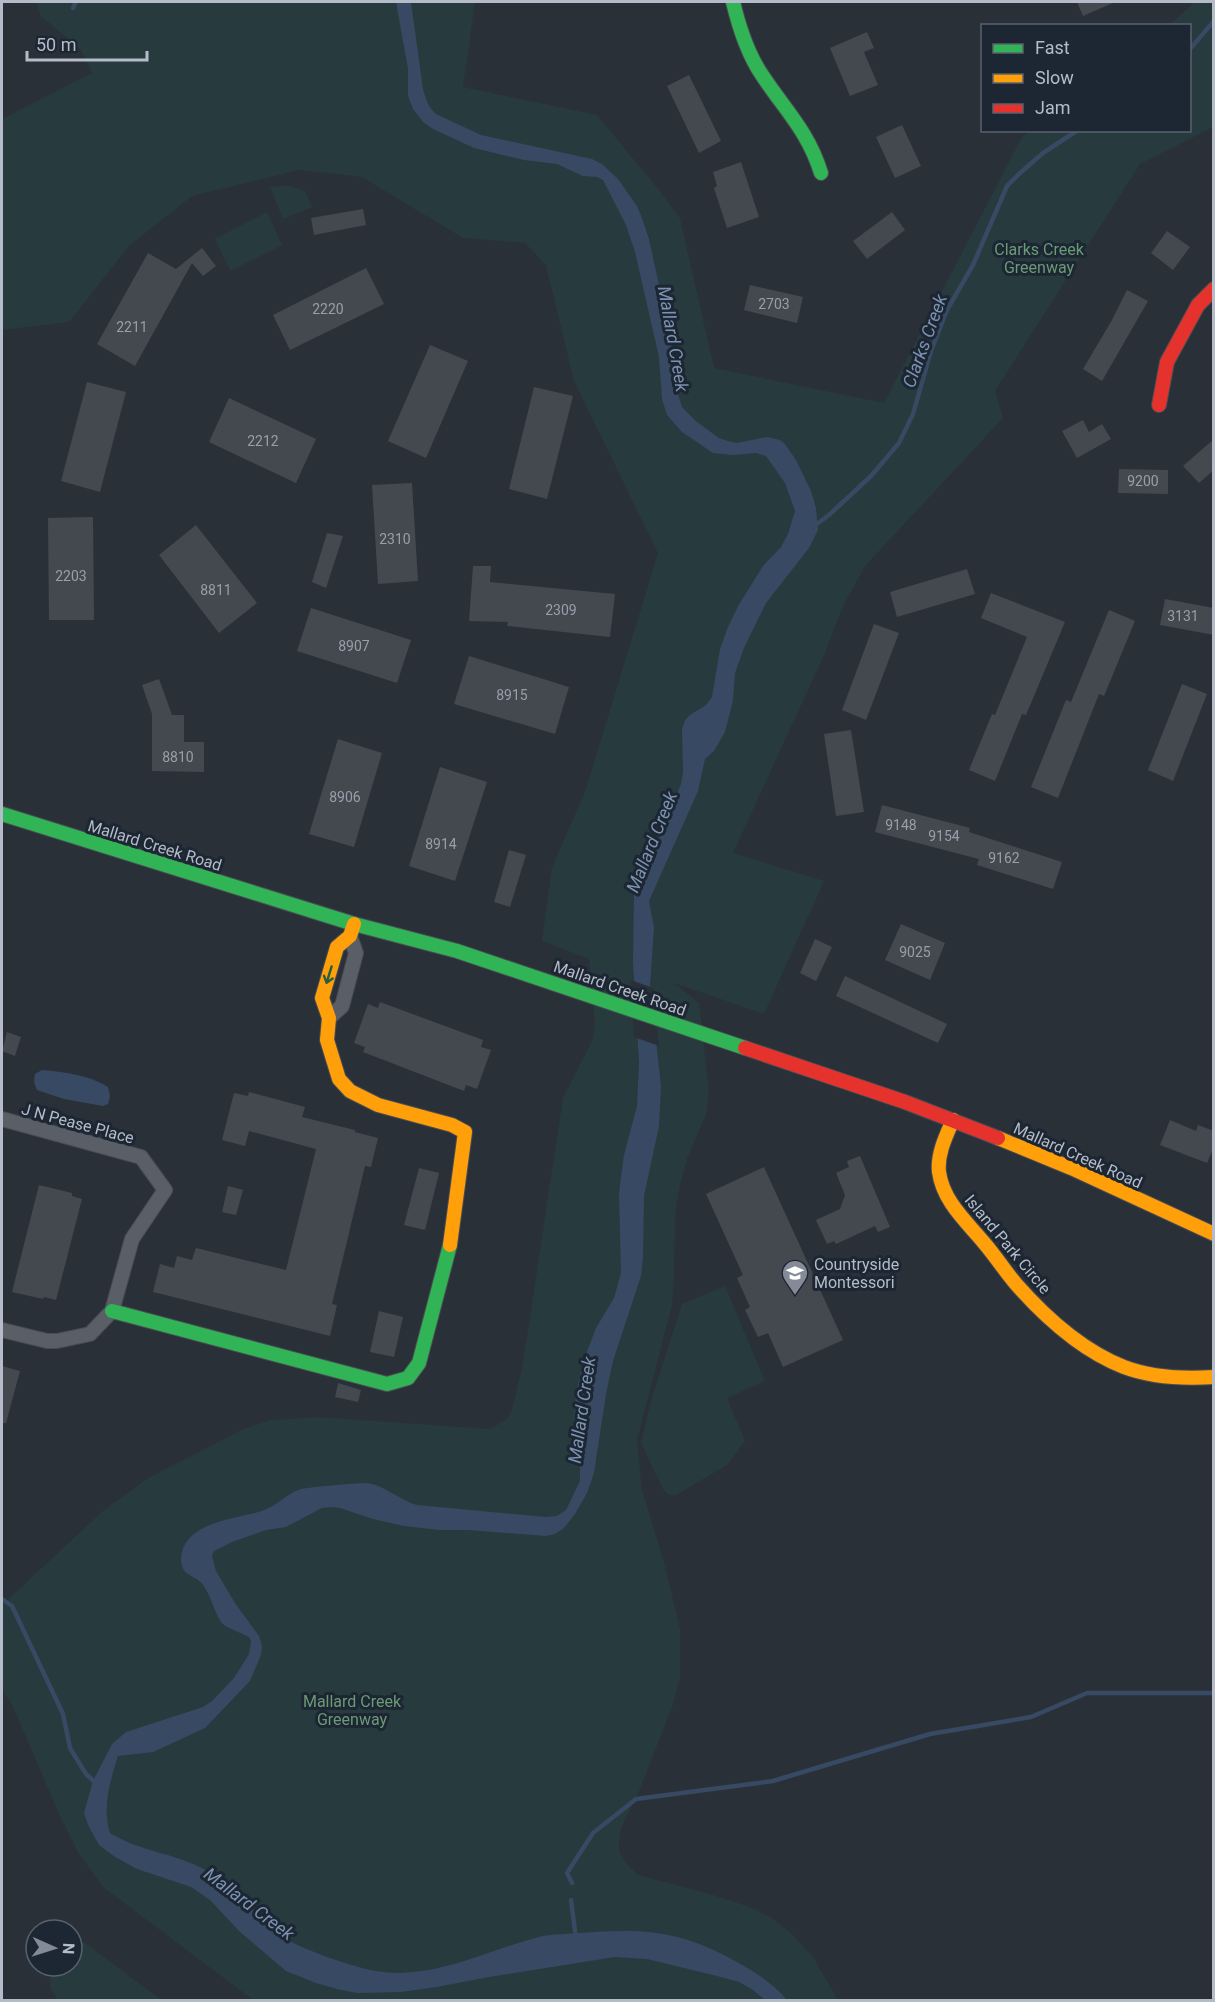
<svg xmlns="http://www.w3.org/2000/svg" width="1215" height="2002" font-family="Roboto,sans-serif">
	<rect width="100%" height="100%" fill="#2a3038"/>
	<path fill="#273a3e" d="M36,2H475L463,87L597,115L659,190L680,218L714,368L884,403L1022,137L1031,130H1190V26L1169,25L1195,2H1213V127L1140,164L995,391L1003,418L865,566L842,608L825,653L733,853L824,881L764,1014L674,983L699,1003L709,1091L706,1114L688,1156L680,1184L675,1214L674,1276L672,1305L637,1440L642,1490L665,1566L680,1629V1677L672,1707L640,1789L621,1828L619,1841V1851L624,1861L638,1875L710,1894L750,1907L772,1918L793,1935L813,1957L838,2000H253L103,1887L79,1854L59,1814L13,1707L2,1689V1605L104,1510L150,1477L244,1429L271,1420L318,1417L490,1429L507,1419L512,1410L523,1363L563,1098L592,1041L595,1024L589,959L542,941L552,867L585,792L658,553L574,381L546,265L525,243L463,238L362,177L299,170L192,196L129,246L69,322L2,330V119L92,73L81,50L41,16Z
		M281,186H290L305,191L312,207L283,219L270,187Z
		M267,212L282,245L230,271L215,239Z
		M725,1286L765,1381L727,1398L745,1441L727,1465L676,1495L668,1494L663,1489L641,1443L651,1401L682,1304Z
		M72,1938L85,1943L161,2000H58L50,1988L51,1966H72Z"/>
	<path fill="#384963" d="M396,2H411L423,89C426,99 428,107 436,114L481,135L592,159L602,164L618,179L637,206L642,218L649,239L667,322L675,364L677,391L682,407L697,422L719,438L728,441L737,443L767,437L780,440L785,444L796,460L811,491L816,508L818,530L809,548L766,603L744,648L735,673L733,700L725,732L714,751L705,759L698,791L649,901L654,928L650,985L661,1087L659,1126L644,1196L643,1257L641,1276L613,1361L606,1394L594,1473L587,1493L575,1514L564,1528L555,1534L546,1536L468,1530H439L404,1526L373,1519L340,1508L331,1507L322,1508L286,1527L266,1530L232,1542L214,1551L212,1556L216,1571L235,1603L259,1636L262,1646L261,1655L250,1681L205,1728L153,1752L118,1756C110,1782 102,1806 110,1833C140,1852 177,1853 207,1871C236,1887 257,1915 282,1936C296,1948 357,1968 376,1971C434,1981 488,1949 543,1936C555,1934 568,1934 580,1933C643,1928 681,1930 737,1962C756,1973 773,1983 787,2000H765L753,1990L739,1982L721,1977L647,1959L615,1957L489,1977L437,1987L401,1992L357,1993L337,1989L316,1983L286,1971L240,1932L210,1900L191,1887L137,1869L115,1857L99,1845L88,1825L84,1813L93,1781L112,1744L126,1732L203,1707L212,1701L234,1678L249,1654L251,1641L249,1637L225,1626L221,1622C214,1611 211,1596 203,1585C195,1574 181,1577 181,1559C183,1521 237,1519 262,1511C277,1506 285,1495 298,1490C304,1487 358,1483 366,1483C385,1485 399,1500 417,1505L546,1517L557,1516L566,1510L580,1481V1468L573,1432L576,1393L584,1359L596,1328L614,1298L621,1273L619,1193L624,1155L637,1106L639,1062L633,962L634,892L643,866L658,840L681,784L683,772L682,729L685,720L690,715L706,705L712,697L720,649L728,627L738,606L763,566L781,547L788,534L795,511L785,483L766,456L756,453L733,455L713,453L682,432L667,415L662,399L659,357L635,252L626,225L603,180L597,177L583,176L557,164L524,160L474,148L433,129L423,122L413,109L408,96V69Z
		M42,1070C63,1072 90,1075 108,1087L110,1096L108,1104L103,1106L64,1099L37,1090L34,1082L35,1074Z"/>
	<path fill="#2a3038" d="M631,980L653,988L659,1046L634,1037Z"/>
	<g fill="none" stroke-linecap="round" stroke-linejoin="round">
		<path stroke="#384963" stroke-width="4.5" d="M73,8L76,2
			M1190,49L1214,21
			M814,526L829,515L871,476L899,443L913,414L931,351L947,310L973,265L1007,186L1019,174L1043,153L1078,130
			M2,1599L12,1606L63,1714L70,1748L86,1774L98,1785
			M572,1883L567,1873L593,1833L636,1799L773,1781L930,1734L1031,1717L1087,1693H1214
			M571,1900L576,1939"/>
	</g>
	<path fill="#444950" d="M1077,2H1115L1083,16Z
		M867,32L874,48L864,52L878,85L850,96L830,48Z
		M689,75L721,141L699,153L667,86Z
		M902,125L921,166L895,178L876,137Z
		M741,162L759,217L727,228L714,188L717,186L713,172Z
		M363,209L366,225L314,235L311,218Z
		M892,212L905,230L867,259L853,241Z
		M1167,231L1190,247L1173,270L1151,253Z
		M202,248L216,266L203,276L192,263L135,366L97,344L148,253L176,269Z
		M366,268L384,304L290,350L273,315Z
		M750,285L803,297L797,323L744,310Z
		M1127,290L1148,301L1102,381L1083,369L1112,320Z
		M430,345L468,361L426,458L388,441Z
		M87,382L126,392L100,492L61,481Z
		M534,387L573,396L547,499L509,489Z
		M229,398L316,439L296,483L209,442Z
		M1083,420L1089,432L1102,424L1111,439L1077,458L1062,431Z
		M1214,439V470L1199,483L1183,466Z
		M1119,469L1168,470V494L1118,493Z
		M412,483L418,581L378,584L372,485Z
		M93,517L94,620H49L48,518Z
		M196,525L257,603L219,633L159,555Z
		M327,533L343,536L326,588L312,582Z
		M473,566H491L490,582L615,594L610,637L507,626L508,622L469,621Z
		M967,569L975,594L897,617L890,592Z
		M991,593L1065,622L1026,715L1022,714L995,781L969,770L992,714L995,715L1027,637L981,618Z
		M1165,599L1214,608V635L1160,625Z
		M311,608L411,640L397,683L297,651Z
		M1109,610L1135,621L1104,696L1099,694L1058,798L1031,787L1066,700L1071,702Z
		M874,624L899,633L866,720L842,710Z
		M469,656L569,687L555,734L454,704Z
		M159,679L172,715H184V742H204V772L152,771V714L142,685Z
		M1182,684L1207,694L1173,781L1148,770Z
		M851,730L864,812L836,816L824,734Z
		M338,739L382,753L354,847L309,834Z
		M440,767L487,782L455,881L409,866Z
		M882,805L970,828L969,832L1062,862L1053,889L977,865L979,859L875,832Z
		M509,850L526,855L510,907L494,902Z
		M901,924L945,943L930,980L885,960Z
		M815,939L832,947L816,981L800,973Z
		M845,976L947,1024L938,1043L836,996Z
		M380,1002L483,1040L481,1047L491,1050L477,1089L466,1085L464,1091L363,1052L365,1047L354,1043L368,1004L378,1008Z
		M7,1032L21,1037L15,1056L2,1051Z
		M249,1092L305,1107L302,1117L355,1130V1132L378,1138L371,1167L365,1166L332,1304L337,1305L330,1336L153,1292L160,1264L174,1268L177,1256L192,1260L196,1248L286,1270L316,1149L249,1131L245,1146L222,1140L234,1093L248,1096Z
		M1170,1120L1196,1131L1198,1125L1214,1131V1147L1207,1163L1160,1145Z
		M860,1156L890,1227L878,1232L875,1226L836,1244L834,1241L827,1244L816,1220L840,1209L845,1195L836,1173L849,1167L847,1161Z
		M764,1167L843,1340L783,1367L768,1333L758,1337L745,1310L750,1307L737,1278L743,1275L706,1194Z
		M419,1168L439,1173L425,1230L404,1225Z
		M39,1185L72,1193V1196L82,1199L56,1300L44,1297L43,1299L12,1292Z
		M228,1186L243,1190L236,1215L222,1212Z
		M379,1311L403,1317L394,1357L370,1352Z
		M2,1366L20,1371L6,1423H2Z
		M338,1383L361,1390L358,1402L335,1397Z"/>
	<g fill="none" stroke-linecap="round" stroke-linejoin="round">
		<g stroke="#484c53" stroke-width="16">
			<path id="street" d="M329,1018L342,1006L356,953L350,936
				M2,1119L141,1157L165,1190L132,1239L112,1311L90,1334L57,1341H47L2,1330"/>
		</g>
		<g stroke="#484c53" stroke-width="16">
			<path id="fast" d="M733,2C739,27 747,53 762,75C785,110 808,131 821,173
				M2,814L354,924L457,951L745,1048
				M112,1311L387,1384L408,1378L419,1363L450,1245"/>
		</g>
		<g stroke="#484c53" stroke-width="16">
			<path id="slow" d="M354,924L350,936L337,947L322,998L329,1018L327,1040L339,1079L350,1091L378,1105L452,1125L465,1132L450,1245
				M953,1120C946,1136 937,1154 939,1172C943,1202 968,1223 985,1244C996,1257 1005,1271 1016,1284C1045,1317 1083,1351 1124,1367C1153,1378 1184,1379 1214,1377
				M998,1138L1071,1168L1214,1234"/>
		</g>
		<g stroke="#484c53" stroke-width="16">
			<path id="jam" d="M1159,405L1167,362L1198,305L1214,289
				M745,1048L905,1102L998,1138"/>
		</g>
		<use href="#street" stroke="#5a5e66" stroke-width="14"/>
		<use href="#fast" stroke="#30b455" stroke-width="14"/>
		<use href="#slow" stroke="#ff9f0a" stroke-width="14"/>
		<use href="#jam" stroke="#e5322d" stroke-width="14"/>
	</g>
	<defs><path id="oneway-shaft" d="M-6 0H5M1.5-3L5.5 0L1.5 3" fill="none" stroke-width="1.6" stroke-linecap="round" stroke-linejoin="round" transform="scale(1.5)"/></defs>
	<use stroke="#255f41" href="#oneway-shaft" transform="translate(329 975) rotate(107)"/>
	<defs>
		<g id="school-pin" transform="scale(1.35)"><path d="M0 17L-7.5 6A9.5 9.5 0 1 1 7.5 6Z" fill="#848b96" stroke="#1d2633"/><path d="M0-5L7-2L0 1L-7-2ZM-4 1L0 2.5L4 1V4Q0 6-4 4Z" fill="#fff"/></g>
	</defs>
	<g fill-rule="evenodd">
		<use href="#school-pin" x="795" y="1273"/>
	</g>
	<g text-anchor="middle" stroke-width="6" stroke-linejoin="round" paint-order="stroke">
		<g font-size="14" fill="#989fab">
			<text x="774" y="309">2703</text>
			<text x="328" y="314">2220</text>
			<text x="132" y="332">2211</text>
			<text x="263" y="446">2212</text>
			<text x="1143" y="486">9200</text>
			<text x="395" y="544">2310</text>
			<text x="71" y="581">2203</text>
			<text x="216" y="595">8811</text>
			<text x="561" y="615">2309</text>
			<text x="1183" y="621">3131</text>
			<text x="354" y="651">8907</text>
			<text x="512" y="700">8915</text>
			<text x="178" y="762">8810</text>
			<text x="345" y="802">8906</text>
			<text x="901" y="830">9148</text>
			<text x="944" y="841">9154</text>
			<text x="441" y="849">8914</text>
			<text x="1004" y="863">9162</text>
			<text x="915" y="957">9025</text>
		</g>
		<g font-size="16" fill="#6b9a76" stroke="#1d2633">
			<text x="1039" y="255">Clarks Creek<tspan x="1039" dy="18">Greenway</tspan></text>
			<text x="352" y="1707">Mallard Creek<tspan x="352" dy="18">Greenway</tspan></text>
		</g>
		<g font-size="16" fill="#b4bcc9" stroke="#1d2633">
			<text transform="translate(155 845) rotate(17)" y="6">Mallard Creek Road</text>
			<text transform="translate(620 988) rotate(19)" y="6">Mallard Creek Road</text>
			<text transform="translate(78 1123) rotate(15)" y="6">J N Pease Place</text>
			<text transform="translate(1078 1155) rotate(24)" y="6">Mallard Creek Road</text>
			<text transform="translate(1008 1244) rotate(50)" y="6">Island Park Circle</text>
		</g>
		<g font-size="16" fill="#b4bcc9" stroke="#1d2633" text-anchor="start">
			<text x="814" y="1270">Countryside<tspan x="814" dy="18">Montessori</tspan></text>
		</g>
		<g font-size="18" font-style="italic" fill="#7c92b1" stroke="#1d2633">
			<text transform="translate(673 339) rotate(80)" y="6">Mallard Creek</text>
			<text transform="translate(925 341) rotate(-70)" y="6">Clarks Creek</text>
			<text transform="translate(652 842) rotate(-68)" y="6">Mallard Creek</text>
			<text transform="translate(582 1410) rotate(-82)" y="6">Mallard Creek</text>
			<text transform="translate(249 1904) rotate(37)" y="6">Mallard Creek</text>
		</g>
	</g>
	<rect width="1215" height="2002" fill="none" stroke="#b4bcc9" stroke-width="6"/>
	<rect x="981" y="24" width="210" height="108" fill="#1d2633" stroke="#59626f" stroke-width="1.5"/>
	<rect x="993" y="44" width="30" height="9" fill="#30b455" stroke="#59626f" stroke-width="1.5"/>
	<text x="1035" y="54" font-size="18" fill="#b4bcc9">Fast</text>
	<rect x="993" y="74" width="30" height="9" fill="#ff9f0a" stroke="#59626f" stroke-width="1.5"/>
	<text x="1035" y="84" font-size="18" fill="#b4bcc9">Slow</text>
	<rect x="993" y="104" width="30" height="9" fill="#e5322d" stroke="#59626f" stroke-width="1.5"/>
	<text x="1035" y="114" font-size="18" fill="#b4bcc9">Jam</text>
	<g transform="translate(54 1948) rotate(93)"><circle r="28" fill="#1d2633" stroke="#59626f" stroke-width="1.5"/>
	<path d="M0-4.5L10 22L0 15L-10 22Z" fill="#848b96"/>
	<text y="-9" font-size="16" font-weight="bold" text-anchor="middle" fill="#b4bcc9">N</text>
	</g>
	<path d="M27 51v9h120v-9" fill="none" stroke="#b4bcc9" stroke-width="3"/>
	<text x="36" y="51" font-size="18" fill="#b4bcc9" stroke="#1d2633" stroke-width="4.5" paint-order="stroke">50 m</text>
</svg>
